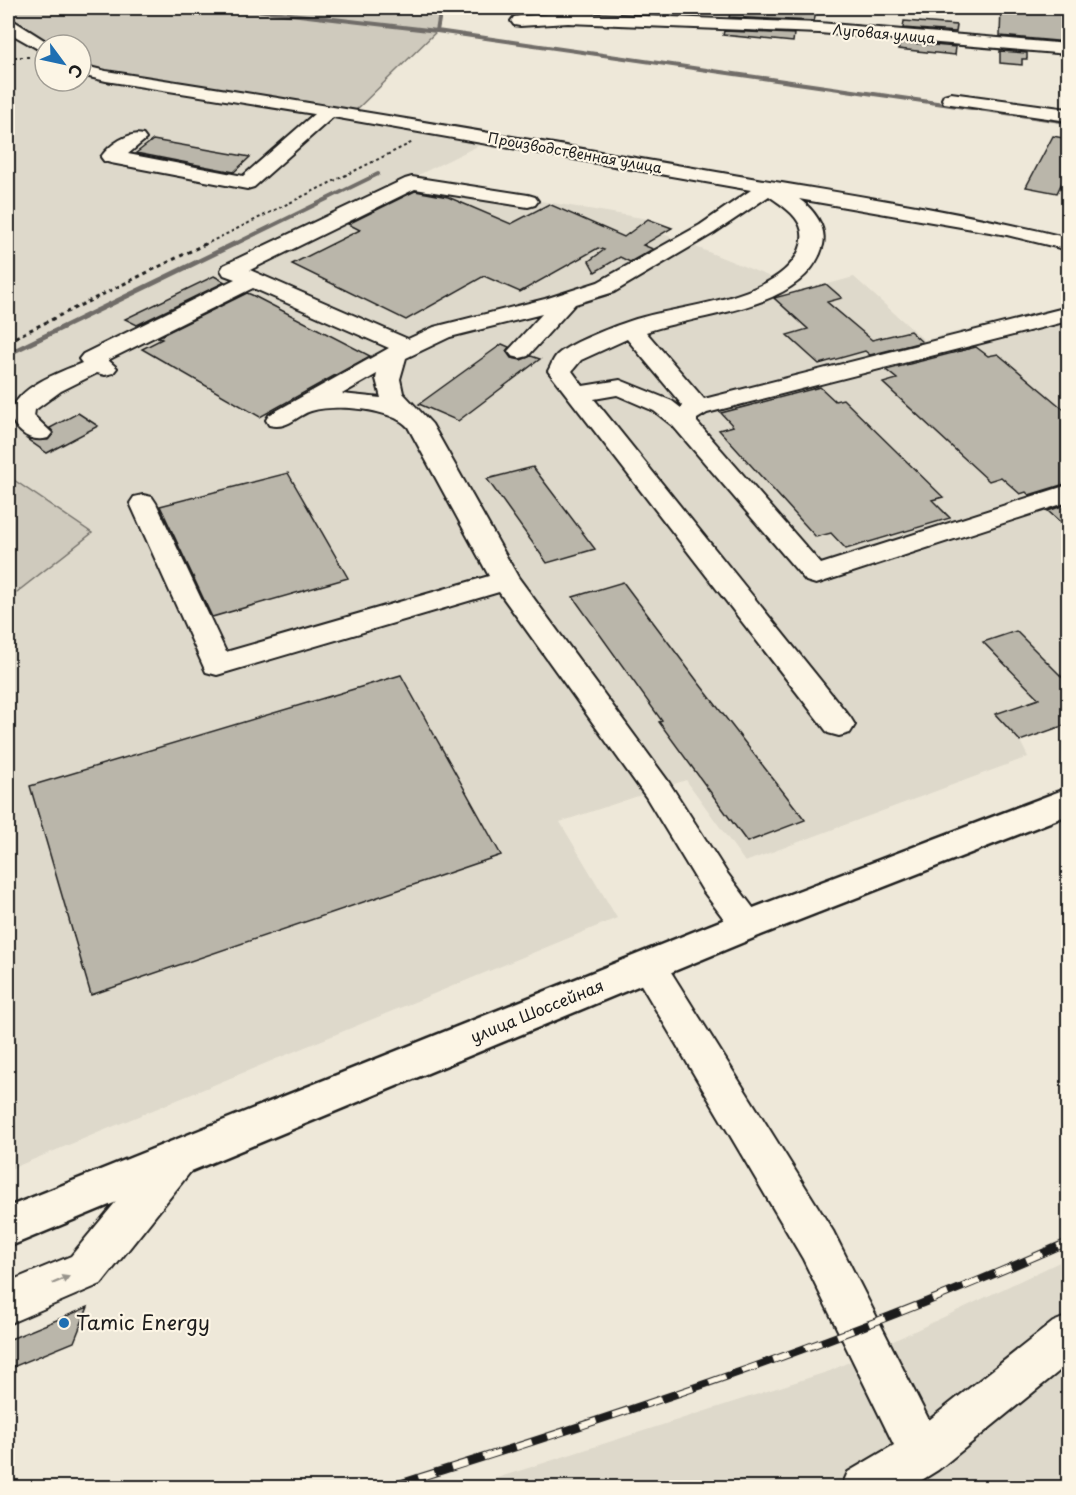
<svg xmlns="http://www.w3.org/2000/svg" width="1076" height="1495" font-family="'Playpen Sans',sans-serif">
	<rect width="100%" height="100%" fill="#eee8d9"/>
	<filter id="ink" filterUnits="userSpaceOnUse"><feTurbulence type="fractalNoise" baseFrequency=".0167" numOctaves="2"/><feDisplacementMap in="SourceGraphic" scale="12" xChannelSelector="R" yChannelSelector="G"/><feConvolveMatrix kernelMatrix="1 2 1 2 8 2 1 2 1" color-interpolation-filters="sRGB"/></filter>
	<g filter="url(#ink)">
		<path fill="#ded9cb" d="M8,25L45,48V81H81V70L494,138L410,179L648,219L641,225L773,278L768,283L784,296L854,277L924,340L1068,305V724L1020,741L1028,757L745,862L686,780L560,822L617,918L8,1170V599L92,533L8,476Z
			M1068,1258V1487L466,1488L830,1371Z"/>
		<path fill="#cfcabd" stroke="#76736c" stroke-width="1.5" d="M8,8H441L437,31L352,114L81,70V45L37,44L8,25Z
			M8,476L92,533L8,599Z"/>
		<g fill="none" stroke-linecap="round" stroke-linejoin="round">
			<path stroke="#6f6c67" stroke-width="4" d="M238,8L437,31L441,8
				M437,31L1068,122
				M233,245L378,174"/>
			<path stroke="#6f6c67" stroke-width="5" d="M8,354L236,243"/>
		</g>
		<path fill="#bab6aa" stroke="#1c1c1c" stroke-width="1.5" d="M732,8L779,11L780,8L817,10L814,21L729,17Z
			M1001,8H1068V42L1000,36Z
			M904,21L957,25L956,32L903,28Z
			M724,31L794,34L793,42L723,35Z
			M900,42L956,47L955,55L898,49Z
			M1000,51L1027,53V59H1022V65L1000,63Z
			M1053,136L1068,139V170L1057,193L1026,187Z
			M153,140L250,157L234,172L136,153Z
			M415,191L448,197L511,224L549,204L624,237L648,219L672,228L643,245L653,249L630,262L620,257L595,272L589,261L604,250L598,248L520,292L484,276L406,320L292,264L360,230L348,224Z
			M214,276L225,282L137,325L125,319Z
			M826,284L842,298L827,302L872,340L910,331L922,342L870,355L865,351L819,364L787,335L808,329L774,298Z
			M247,293L252,295L370,356L260,417L142,349L162,339L158,337Z
			M502,344L509,347L506,351L511,358L521,360L531,356L540,359L458,421L419,404Z
			M976,347L988,356L998,354L1068,413V483L1029,495L1026,492L1020,494L1001,477L989,481L883,383L897,379L886,370Z
			M820,387L835,401L843,399L943,497L932,500L950,518L846,549L831,533L816,537L719,430L733,426L721,413Z
			M78,413L98,426L47,453L27,439L48,440L54,433L50,428Z
			M533,467L595,549L547,563L487,479Z
			M288,473L348,578L212,617L160,506Z
			M1068,504V529L1048,511Z
			M623,582L698,682L805,820L747,842L659,722L662,721L573,597Z
			M1016,631L1068,683V724L1020,741L995,714L1039,699L983,642Z
			M401,675L501,855L91,995L30,786Z
			M88,1307L74,1342L8,1369V1340Z"/>
		<g fill="none" stroke-linecap="round" stroke-linejoin="round">
			<g stroke="#1c1c1c" stroke-width="4">
				<path id="minor" d="M568,13L819,23L1068,44V54L819,33L568,23L520,26L514,25L511,21L514,17L520,16Z
					M8,20L14,21L52,45H45V53L8,32Z
					M81,65L106,71C308,102 510,136 711,171C831,192 951,209 1068,238V250L1007,235L799,199C813,209 827,226 823,245C805,311 699,313 646,332L704,399L1068,307V321L707,413L697,419V422L821,564L1068,485V502L816,584L806,581L673,426L654,411L617,395L594,399L850,717L855,725L850,733L839,736L828,733L548,371C551,366 553,359 557,355C571,342 617,325 636,319C681,305 786,299 801,245C808,221 786,208 769,196L714,233L614,292L575,304L528,356L520,358L512,356L508,351L542,314L450,337L406,358L400,379L403,393L432,424L518,577L668,781L727,873L766,925L760,935L748,939L736,935L703,891L646,797L499,592L217,675L206,672L130,503L134,497L143,495L152,497L156,503L226,652L489,576L408,427C390,408 337,404 311,411C295,416 288,430 269,425L266,420L269,415L389,348L253,288L108,360L117,368L113,373L105,375L97,373L61,391L35,410L34,416L52,433L48,438C30,443 17,432 10,416C15,387 58,373 82,363L79,359L83,354L235,279L224,275L221,270L224,265L405,179L412,177L528,195L535,197L538,201L535,205L528,207L415,189L250,270L408,339L434,327L545,299L598,282L700,225L751,190L333,117L254,187L247,189L111,163L104,161L101,157C109,145 129,131 143,135L146,139L128,154L243,176L314,114L106,81L81,75ZM627,339L683,406L681,408L672,401L620,380L583,386L572,371L581,360ZM377,374L376,379L381,398L342,394Z
					M951,93L1068,109V121L944,103L942,99L944,95Z
					M648,951L661,956L833,1231L929,1420L1053,1322L1068,1316V1364L938,1470L909,1488H841L848,1472L894,1445L803,1259L630,966L635,956Z
					M177,1140L191,1145L197,1158L191,1171L101,1284L8,1324V1282L71,1256L163,1145Z"/>
			</g>
			<g stroke="#1c1c1c" stroke-width="5">
				<path id="major" d="M1068,788V815L761,935L8,1247V1207L735,915Z"/>
			</g>
			<path stroke="#1c1c1c" stroke-width="2" stroke-dasharray="3 3" stroke-linecap="butt" d="M8,57H31
				M204,245L413,142"/>
			<path stroke="#1c1c1c" stroke-width="3" stroke-dasharray="4 4" stroke-linecap="butt" d="M8,341L207,243"/>
			<use href="#minor" fill="#fcf5e5" fill-rule="evenodd"/>
			<use href="#major" fill="#fcf5e5" fill-rule="evenodd"/>
			<g stroke="#1c1c1c" stroke-width="8">
				<path id="rail" d="M386,1488C617,1416 846,1341 1068,1242"/>
			</g>
			<use href="#rail" stroke="#fcf5e5" stroke-width="6" stroke-dasharray="17" stroke-linecap="butt"/>
		</g>
		<defs><path id="oneway-solid" d="M-6-.8H1V-3.2L6.5 0L1 3.2V.8H-6Z" transform="scale(1.5)"/></defs>
		<use fill="#97938b" href="#oneway-solid" transform="translate(61 1280) rotate(-23)"/>
	</g>
	<circle fill="#1f6fb2" stroke="#fcf5e5" stroke-width="2" cx="64" cy="1323" r="6"/>
	<g text-anchor="middle" stroke-width="4.5" stroke-linejoin="round" paint-order="stroke">
		<g font-size="14" fill="#1c1c1c" stroke="#fcf5e5">
			<text transform="translate(884 34) rotate(5)" y="5">Луговая улица</text>
			<text transform="translate(575 153) rotate(10)" y="5">Производственная улица</text>
		</g>
		<g font-size="16" fill="#1c1c1c" stroke="#fcf5e5">
			<text transform="translate(537 1011) rotate(-22)" y="6">улица Шоссейная</text>
		</g>
		<g font-size="20" fill="#1c1c1c" stroke="#fcf5e5" text-anchor="start">
			<text x="76" y="1330">Tamic Energy</text>
		</g>
	</g>
	<rect width="1076" height="1495" fill="none" stroke="#fcf5e5" stroke-width="30"/>
	<rect x="15" y="15" width="1046" height="1465" fill="none" stroke="#1c1c1c" stroke-width="2" filter="url(#ink)"/>
	<g transform="translate(63 63) rotate(123)"><circle r="28" fill="#fcf5e5" stroke="#a29e95" stroke-width="1.5"/>
	<path d="M0-4.5L10 22L0 15L-10 22Z" fill="#1f6fb2"/>
	<text y="-9" font-size="16" font-weight="bold" text-anchor="middle" fill="#1c1c1c">С</text>
	</g>
</svg>
